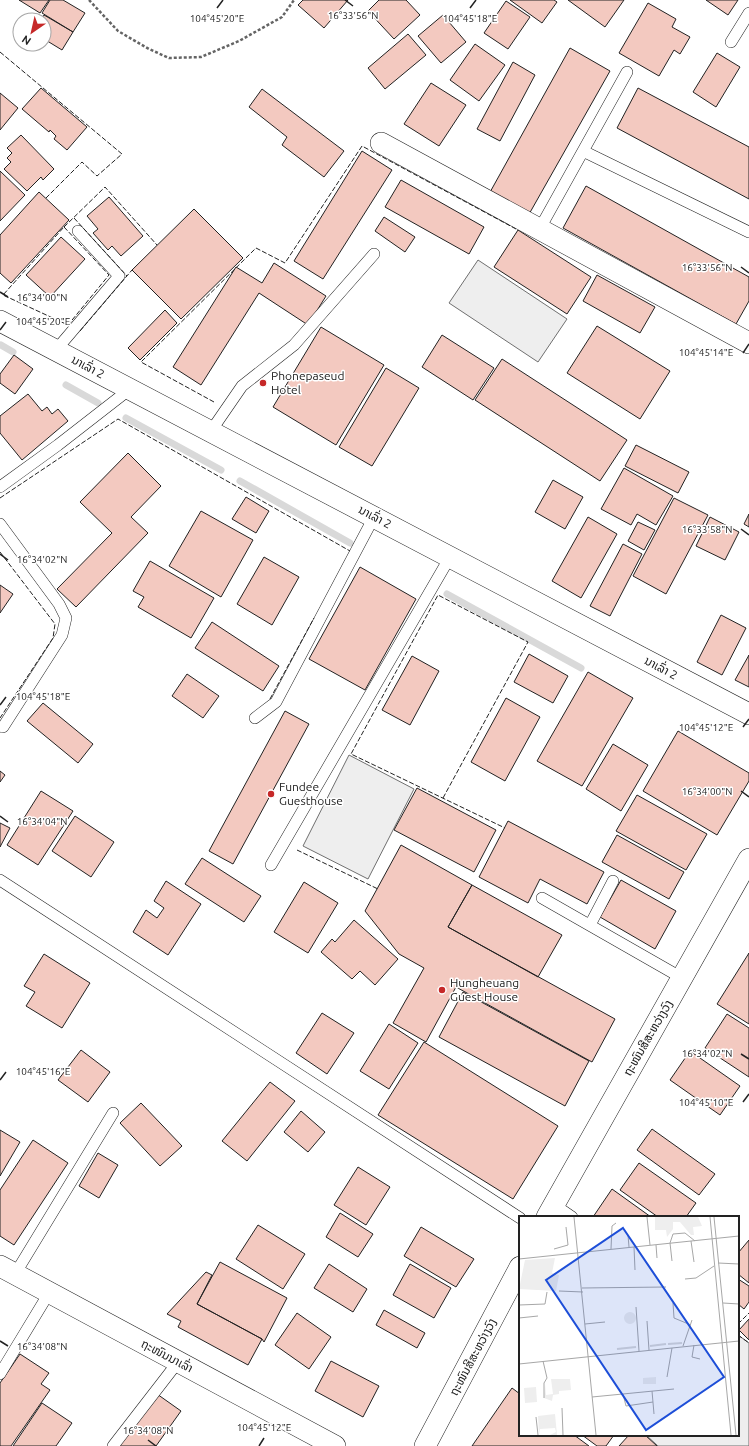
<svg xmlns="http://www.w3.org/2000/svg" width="749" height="1446" font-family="Ubuntu,'Noto Sans Lao',sans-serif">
	<rect width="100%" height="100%" fill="#fff"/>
	<path fill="#eee" stroke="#6f6f6f" d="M478,260L567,319L538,362L449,303Z
		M349,755L414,789L368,879L303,846Z
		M738,1335L749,1343V1446H658L646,1435H738Z"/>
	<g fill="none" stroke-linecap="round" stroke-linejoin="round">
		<path stroke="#d9d9d9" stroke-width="7" d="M1,345L13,352
			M66,385L98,403
			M126,418L221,470
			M240,481L350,543
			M447,594L581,668"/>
	</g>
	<path fill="#f3c9c0" stroke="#222" d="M19,0H49L40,13Z
		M50,0H63L85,13L73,32L42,13Z
		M303,0H348L324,28L298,5Z
		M379,0H406L420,15L394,39L368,11Z
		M510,0H554L557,2L542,23Z
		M568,0H624L605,27Z
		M706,0H738L728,15Z
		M506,1L530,17L508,49L484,33Z
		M648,3L676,19L672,27L690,37L680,54L674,50L659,76L619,53Z
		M44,15L73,32L62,50L44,39V20H41Z
		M443,15L466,42L441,63L418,36Z
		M408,34L426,55L385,89L368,68Z
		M475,44L505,65L479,101L450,80Z
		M570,48L610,71L528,216L489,194Z
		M717,53L740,67L716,107L693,92Z
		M513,62L535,75L500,141L477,129Z
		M431,83L466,105L439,146L404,124Z
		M41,88L87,127L67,150L54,139L56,136L50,130L49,132L22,109Z
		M638,88L749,147V199L617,128Z
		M262,89L344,151L324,177L282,145L287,137L249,107Z
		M0,93L18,108L0,130Z
		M21,135L54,169L43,180L41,177L27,191L4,169L11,162L7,158L12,153L7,148Z
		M362,151L392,170L323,279L294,261Z
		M0,171L25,195L0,221Z
		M401,180L484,227L469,254L385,207Z
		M586,186L749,277V301L736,324L563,228Z
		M39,192L69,220L11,283L0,273V235Z
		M109,197L143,236L121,256L112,246L108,250L93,233L98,229L87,216Z
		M194,209L243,258L181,319L132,270Z
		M384,217L415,237L405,252L375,231Z
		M518,230L591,277L567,314L494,267Z
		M61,237L85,259L50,297L26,275Z
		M274,263L326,296L308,325L259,293L201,385L173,367L236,267L262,283Z
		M597,275L655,307L640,333L583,301Z
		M165,310L177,323L140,360L128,348Z
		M597,326L670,371L640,419L567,373Z
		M321,327L384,365L336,445L273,407Z
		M442,335L494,368L473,400L422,367Z
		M14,355L33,369L15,394L0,383V374Z
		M502,359L627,440L600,481L475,400Z
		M386,368L419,388L372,466L339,447Z
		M28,394L42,411L47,407L52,414L58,409L68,421L22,460L0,433V416Z
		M636,445L689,472L678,493L625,466Z
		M128,453L161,486L131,517L148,533L76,607L57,589L112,533L80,502Z
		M624,468L673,496L656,525L637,514L631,525L601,509Z
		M553,480L583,497L565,529L535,512Z
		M246,497L269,511L256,533L232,519Z
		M674,498L708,515L666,594L633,576Z
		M201,511L253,540L221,597L169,566Z
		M749,514V527L744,524Z
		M588,517L617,534L581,598L552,581Z
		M710,517L739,532L725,560L696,546Z
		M638,522L655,530L644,550L628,541Z
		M623,544L642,554L610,616L590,606Z
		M264,557L299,577L272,625L237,604Z
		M150,561L214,598L191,638L138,607L144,597L133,591Z
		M360,567L416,599L365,690L309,659Z
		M0,585L13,594L0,613Z
		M721,615L746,628L722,675L697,662Z
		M212,622L279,666L263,691L195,648Z
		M529,654L568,676L553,703L514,682Z
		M749,655V687L735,680Z
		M412,656L439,671L410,725L382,710Z
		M588,672L633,698L582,786L537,761Z
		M187,674L219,696L203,718L172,696Z
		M506,698L540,717L505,781L471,762Z
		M43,703L93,744L78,763L27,721Z
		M285,711L309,724L233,864L209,851Z
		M678,731L749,773V781L717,835L643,791Z
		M613,744L648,765L621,811L586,789Z
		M0,771L5,775L0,782Z
		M417,788L496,830L474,872L394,830Z
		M41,791L73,811L38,865L7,845Z
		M637,795L707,834L686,870L616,831Z
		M75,816L114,842L91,877L52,851Z
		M508,821L604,872L587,904L540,879L528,903L479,877Z
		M0,823L10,828L0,847Z
		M617,835L684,872L669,899L602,862Z
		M401,845L472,885L448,927L615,1019L592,1062L456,987L426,1042L393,1023L424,968L399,954L365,911Z
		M202,858L261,896L244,922L185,884Z
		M621,880L676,911L655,949L600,917Z
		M166,881L201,904L168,955L133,932L146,910L157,918L164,908L154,901Z
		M304,882L338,903L308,953L274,932Z
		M472,885L562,935L538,977L448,927Z
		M354,920L398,959L375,985L360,971L352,979L321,952L332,939L335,942Z
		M749,953V1024L717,1004Z
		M44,954L90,983L62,1028L26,1006L35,992L24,986Z
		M463,992L589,1061L565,1106L439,1037Z
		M322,1013L354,1033L327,1074L296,1053Z
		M727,1014L749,1028V1077L705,1048Z
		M389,1024L418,1043L389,1089L360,1071Z
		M424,1042L558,1126L513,1199L378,1115Z
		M81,1050L110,1072L88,1102L58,1080Z
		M690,1051L740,1086L720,1115L670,1080Z
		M270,1082L295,1101L247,1161L222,1141Z
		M141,1103L182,1146L160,1166L120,1123Z
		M301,1111L325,1132L308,1152L284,1132Z
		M652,1129L715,1174L699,1195L637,1150Z
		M0,1130L20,1142L0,1176Z
		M33,1140L68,1163L14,1245L0,1236V1190Z
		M98,1153L118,1165L99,1198L79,1186Z
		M639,1163L696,1203L686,1217H658L620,1190Z
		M358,1167L390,1187L366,1225L334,1205Z
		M612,1189L651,1217H593Z
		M340,1213L373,1234L358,1257L326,1237Z
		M258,1225L305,1254L283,1289L236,1259Z
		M421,1227L474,1259L456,1287L404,1256Z
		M749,1240V1283L738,1274V1253Z
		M220,1262L287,1298L264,1342L262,1339L197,1304Z
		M329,1264L367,1289L353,1312L314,1288Z
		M410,1264L451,1288L434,1318L393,1295Z
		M206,1272L212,1275L197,1304L262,1339L248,1365L178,1327L181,1321L167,1314Z
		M738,1279L749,1286V1302L744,1309L738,1304Z
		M384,1310L425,1333L417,1348L376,1325Z
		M297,1313L331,1337L309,1369L275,1345Z
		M749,1319V1340L739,1330Z
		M20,1354L49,1373L41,1384L50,1390L11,1446H0V1383Z
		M331,1361L379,1386L363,1417L315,1391Z
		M512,1388L520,1394V1435H574L589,1446H472Z
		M157,1394L181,1411L156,1446H119Z
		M42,1403L72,1423L56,1446H13Z
		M582,1435H614L606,1446H597Z
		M629,1435H645L657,1446H619Z"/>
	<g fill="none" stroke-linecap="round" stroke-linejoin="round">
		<g stroke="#222" stroke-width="12">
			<path id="service" d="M731,42L749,13
				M583,151L749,232
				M539,230L627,72
				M56,350L119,276L78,231
				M211,431L242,386L294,345L374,254
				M0,487L58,445L130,389
				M0,524L59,604L66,618L62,635L3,727
				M255,718L276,702L374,517
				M271,865L450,557
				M0,880L520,1218
				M542,898L682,978
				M590,925L613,881
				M553,1204L572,1217
				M15,1274L113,1113
				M0,1374L49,1293
				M113,1446L178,1362"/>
		</g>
		<g stroke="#222" stroke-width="22">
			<path id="minor" d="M381,143L749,343
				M0,321L749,714
				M547,1217L749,859
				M0,1266L335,1446
				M425,1446L520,1267"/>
		</g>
		<path stroke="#646464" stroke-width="2.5" stroke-dasharray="3 2" stroke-linecap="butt" d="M89,0L118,31L149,49L169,58L201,57L239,41L282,17L294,0"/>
		<use href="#service" stroke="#fff" stroke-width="11"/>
		<use href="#minor" stroke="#fff" stroke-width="21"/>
		<path stroke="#222" stroke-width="1" stroke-dasharray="5 2" stroke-linecap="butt" d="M0,52L122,154L97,176L82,162L46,198
			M74,218L127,276
			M64,227L109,275L68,325L3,295Z
			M64,227L105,187L157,245
			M80,331L132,270
			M214,402L141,362L256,248L285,263L362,146L516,229
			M0,498L118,419L350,551
			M0,552L55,624L53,638L0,718
			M270,699L314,618
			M443,798L528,642L438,595L351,754L505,828
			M297,850L378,889
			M738,1324L749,1313
			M738,1335L749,1343"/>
	</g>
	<path fill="none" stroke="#222" stroke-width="1.5" d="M345,0L353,6M217,8L223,0M470,8L476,0M741,267L749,273M0,292L8,297M0,330L6,322M743,353L749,344M741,529L749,535M0,554L8,560M0,705L6,697M743,727L749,719M741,791L749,797M0,816L8,822M741,1054L749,1059M0,1080L6,1072M743,1102L749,1094M0,1341L8,1346M148,1440L156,1446M259,1446L264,1438"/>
	<g fill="#c62828" stroke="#fff" stroke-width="1.5">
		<circle cx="263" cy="383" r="4"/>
		<circle cx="271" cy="794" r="4"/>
		<circle cx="442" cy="990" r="4"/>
	</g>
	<g text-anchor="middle" stroke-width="3" stroke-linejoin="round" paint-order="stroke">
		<g font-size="12" fill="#222" stroke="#fff">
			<text transform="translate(88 367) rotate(28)" y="4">ນາເລົ່າ 2</text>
			<text transform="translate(375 517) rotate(28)" y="4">ນາເລົ່າ 2</text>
			<text transform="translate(661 668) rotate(28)" y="4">ນາເລົ່າ 2</text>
			<text transform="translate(648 1038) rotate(-60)" y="4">ຖະໜົນສີສະຫວ່າງວົງ</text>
			<text transform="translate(167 1356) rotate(28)" y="4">ຖະໜົນນາເລົ່າ</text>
			<text transform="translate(473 1357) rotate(-62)" y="4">ຖະໜົນສີສະຫວ່າງວົງ</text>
		</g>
		<g font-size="12" fill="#222" stroke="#fff" text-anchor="start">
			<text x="271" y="380">Phonepaseud<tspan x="271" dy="14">Hotel</tspan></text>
			<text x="279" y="791">Fundee<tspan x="279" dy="14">Guesthouse</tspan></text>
			<text x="450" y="987">Hungheuang<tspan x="450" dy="14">Guest House</tspan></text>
		</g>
	</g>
	<g transform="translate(519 1216)">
		<rect width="220" height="220" fill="#fff"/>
		<path d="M136,1H179L183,10L174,11L175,19H172L161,6H154V13L148,21L147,14H136ZM36,42L33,57L40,59L37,75L0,73L6,44ZM105 102a6 6 0 1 1 12 0a6 6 0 1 1-12 0ZM137,161V168H124V162ZM32,163H51L52,174L40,175V178L34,179L33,185L25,182L26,168L27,179L34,178ZM17,171L18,186L6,187L5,172ZM36,198L38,219H31L37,216L36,212L21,213L20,219L19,200Z" fill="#eee"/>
		<path fill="none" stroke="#d9d9d9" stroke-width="2" d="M149,128L163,127M131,130L147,128M98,133L117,131"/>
		<path fill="none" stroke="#a7a7a7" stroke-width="1" d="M55,1L77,219M128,1L131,29M191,1L212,219M195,1L217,219M109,19L110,31M172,25L175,46M151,27L154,18L166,17L176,25M151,27L153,45M137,29L138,42M115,31L116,54M35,33L49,29L47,11M92,33L93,10L97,7M0,43L220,20M199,47L220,48M166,63L177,62L195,50M63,72L147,71M40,75L64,76M154,87L155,102L172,109M204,87L220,88M0,89L26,88L28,76M117,91L120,135M0,102L19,100M128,105L130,134M66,108L86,106M175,129L173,141L181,143M164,130L173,104M24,145L28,162L25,167V182M0,148L220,125M148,161L153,132M133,175L135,198M104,178L107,190L134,186M73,181L155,173M43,192L44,219M17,201L19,219"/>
		<path fill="#1d4ed8" fill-opacity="0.15" stroke="#1d4ed8" stroke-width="2" d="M104,12L205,161L127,214L27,64Z"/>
		<rect width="220" height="220" fill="none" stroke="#222" stroke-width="2"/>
	</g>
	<g font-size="10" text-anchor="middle" fill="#222" stroke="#fff" stroke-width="3" stroke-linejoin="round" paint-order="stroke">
		<text x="353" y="19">16°33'56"N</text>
		<text x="217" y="22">104°45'20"E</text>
		<text x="470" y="22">104°45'18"E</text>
		<text x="707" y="271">16°33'56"N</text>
		<text x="42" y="301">16°34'00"N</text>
		<text x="43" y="325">104°45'20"E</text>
		<text x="706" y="356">104°45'14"E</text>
		<text x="707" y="533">16°33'58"N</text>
		<text x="42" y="563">16°34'02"N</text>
		<text x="43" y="700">104°45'18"E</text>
		<text x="706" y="731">104°45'12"E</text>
		<text x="707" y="795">16°34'00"N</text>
		<text x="42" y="825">16°34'04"N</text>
		<text x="707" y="1057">16°34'02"N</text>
		<text x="43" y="1075">104°45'16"E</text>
		<text x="706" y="1106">104°45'10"E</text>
		<text x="42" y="1350">16°34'08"N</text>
		<text x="264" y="1431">104°45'12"E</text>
		<text x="148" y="1434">16°34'08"N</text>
	</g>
	<g transform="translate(32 32) rotate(214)"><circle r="19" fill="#ffffff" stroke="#a7a7a7"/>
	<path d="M0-3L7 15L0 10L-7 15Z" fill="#c62828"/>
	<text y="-6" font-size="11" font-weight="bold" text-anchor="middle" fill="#222222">N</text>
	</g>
</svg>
